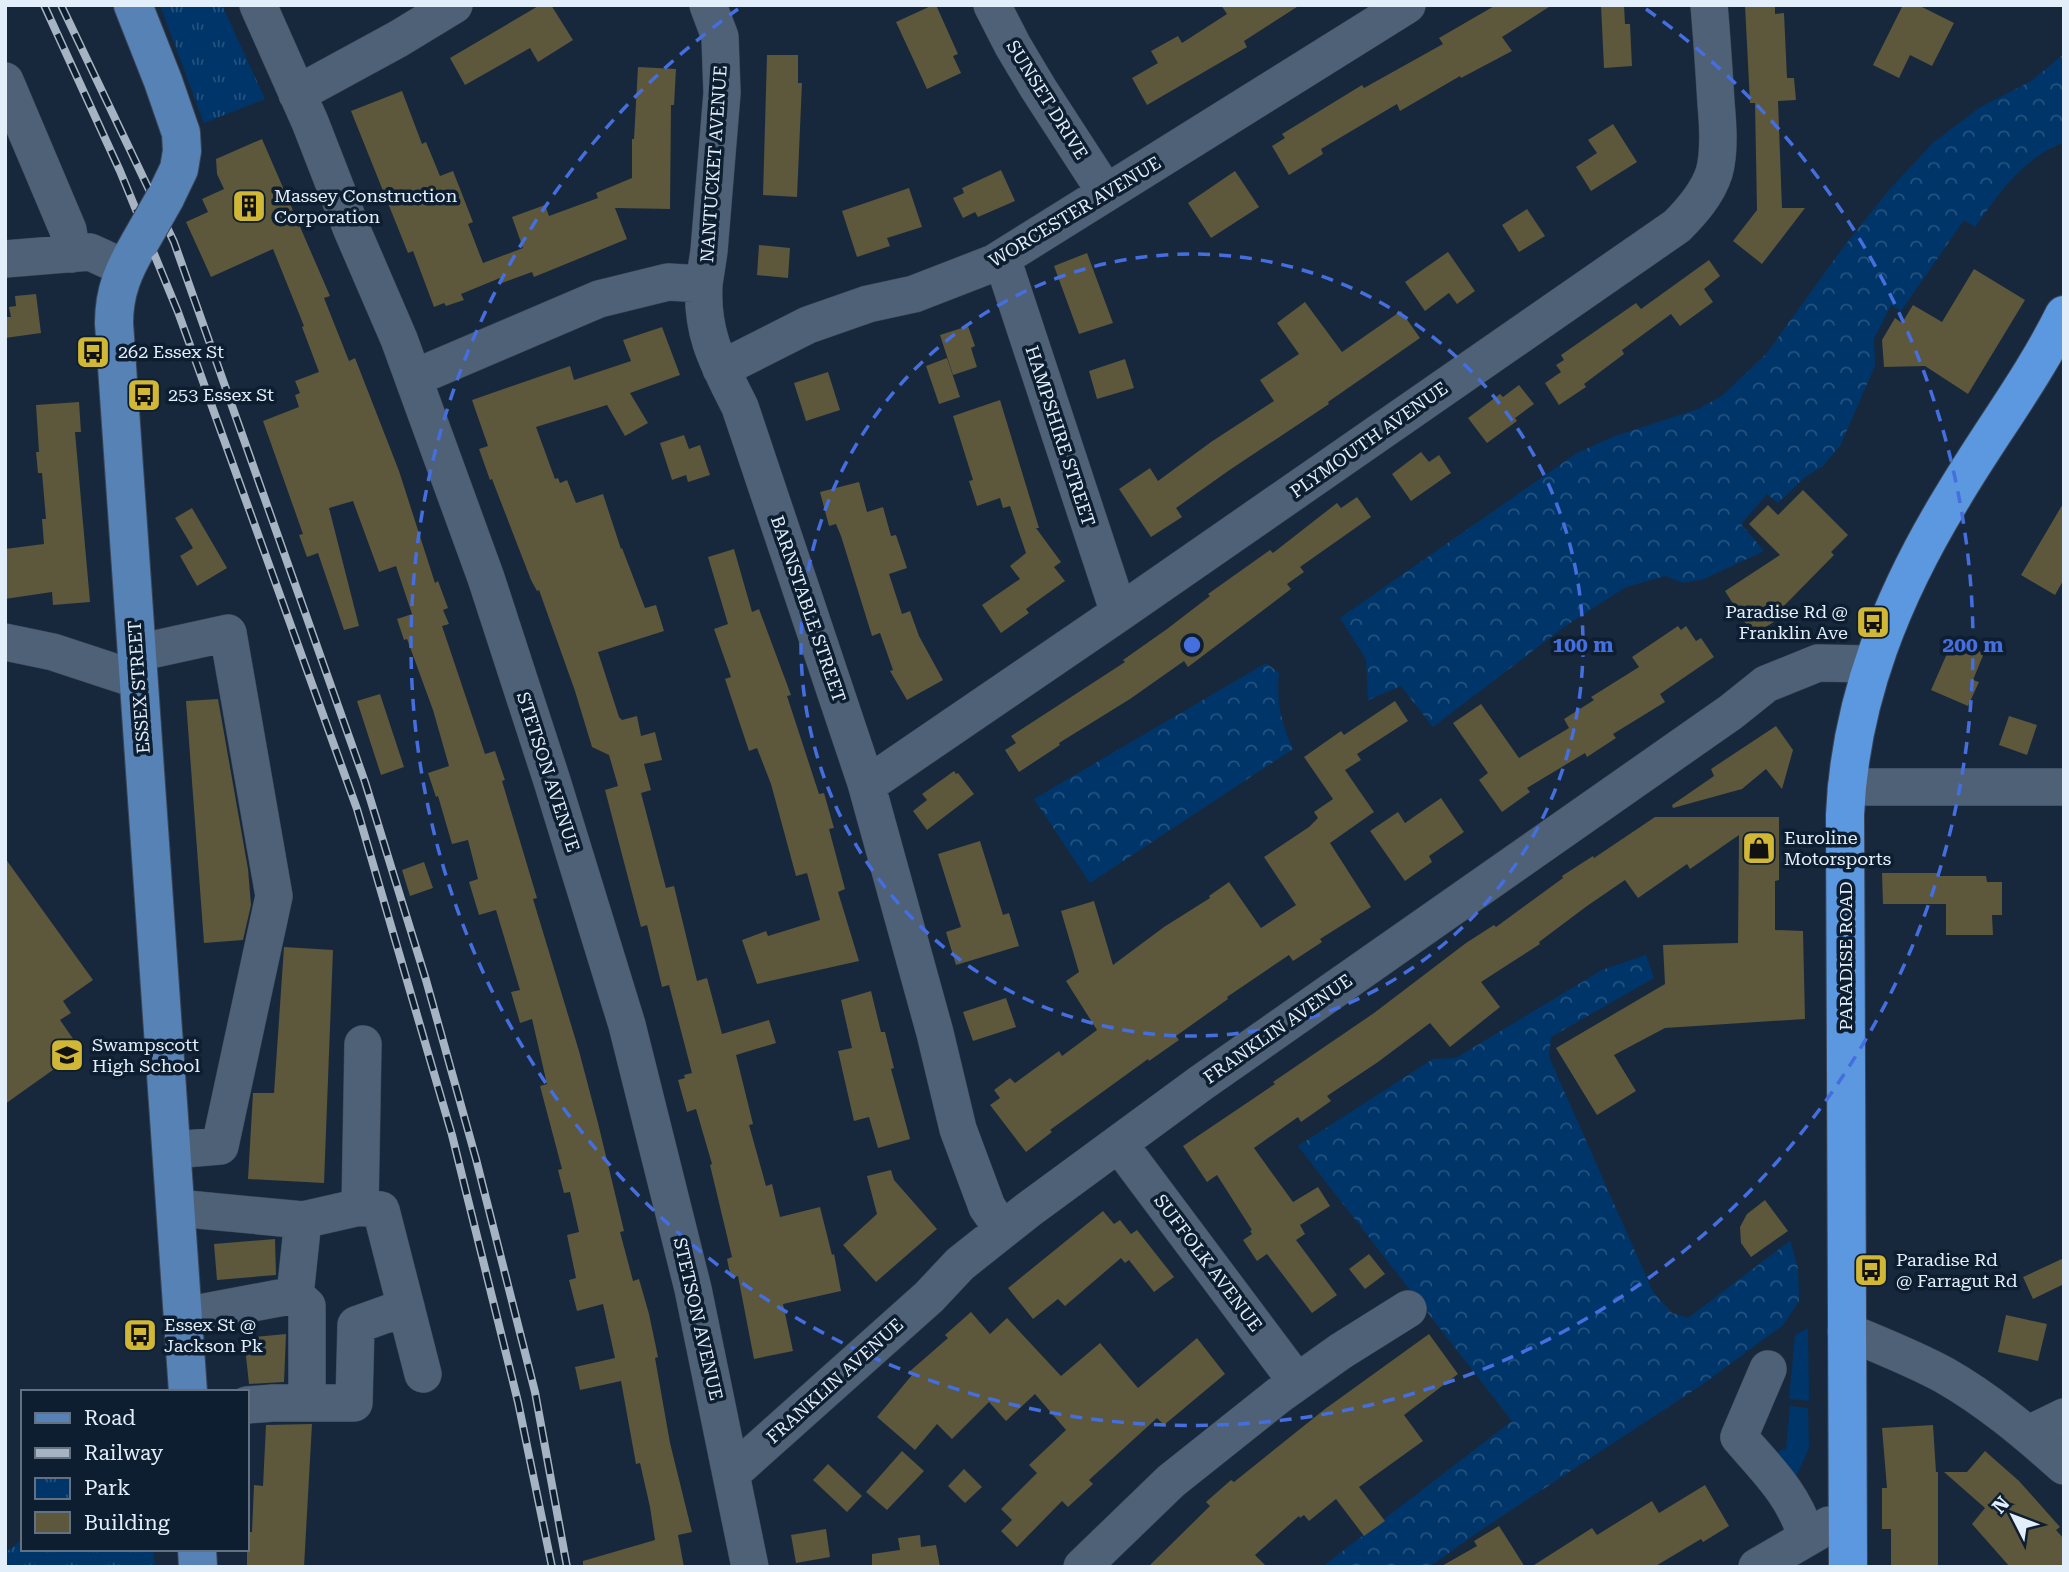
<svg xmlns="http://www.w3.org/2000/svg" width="2069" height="1572" font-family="'Roboto Serif',serif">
	<defs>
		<pattern id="forest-crowns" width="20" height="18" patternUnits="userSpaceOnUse" patternTransform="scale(1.75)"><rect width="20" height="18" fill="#003569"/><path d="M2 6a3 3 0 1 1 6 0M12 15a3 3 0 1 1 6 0" fill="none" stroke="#25537f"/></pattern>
		<pattern id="park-tufts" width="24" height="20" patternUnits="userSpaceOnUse" patternTransform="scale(1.75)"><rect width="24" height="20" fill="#003569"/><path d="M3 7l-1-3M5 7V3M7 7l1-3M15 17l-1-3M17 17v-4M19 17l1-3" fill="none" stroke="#25537f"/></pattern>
	</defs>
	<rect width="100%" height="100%" fill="#17283c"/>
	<path fill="#003569" d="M1808,1328L1809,1401L1789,1399L1795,1335Z
		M1790,1406L1808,1408L1809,1448L1795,1479L1776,1456L1780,1450L1786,1449Z"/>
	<path fill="url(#forest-crowns)" d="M2064,54V142C2021,160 2001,191 1975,227L1964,220L1901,311L1891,305L1874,339L1875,366L1840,446L1823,466L1805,477L1778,503L1767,494L1741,524L1764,551L1704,579L1683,583L1665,576L1626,587L1564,627L1433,727L1401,686L1368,700L1366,659L1340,618L1577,453L1615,436L1698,409L1722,396L1766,354L1845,245L1890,189L1934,142L1979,108L2031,81Z
		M1266,663L1279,673C1276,701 1281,723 1293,749L1090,883L1034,799Z
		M1646,955L1654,978L1551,1037L1549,1057L1653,1292L1672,1313L1688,1318L1790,1241L1798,1268L1799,1301L1783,1325L1703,1384L1484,1528L1429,1567H1322L1512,1421L1298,1146L1433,1059L1456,1058L1602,970Z"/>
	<path fill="url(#park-tufts)" d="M160,5H222L265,99L204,123Z
		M23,1539V1549H153L155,1567H5V1553Z"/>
	<path fill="#5d573b" d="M540,5H551L573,40L538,62L530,48L465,85L450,58Z
		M933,5H936L958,54L953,56L961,73L927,89L896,22Z
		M1221,5H1300L1244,41L1247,47L1147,105L1132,78L1158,63L1151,51L1178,36L1182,43L1227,14Z
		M1496,5H1552L1502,37L1512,51L1461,78L1460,76L1400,111L1397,104L1321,149L1323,154L1289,175L1272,146L1285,138L1282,134L1362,85L1364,88L1443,44L1439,38Z
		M1601,5H1624L1625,24H1630L1632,66L1604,68Z
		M1745,5H1775V14L1784,13L1787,78H1794L1796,100L1778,101L1782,208H1805L1762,264L1733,241L1757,210L1755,103H1750Z
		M1903,5H1918L1954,23L1932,66L1910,55L1899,78L1873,65Z
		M767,55H798V83H802L797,197L763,195Z
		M638,67L676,69L674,105H671L670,209L615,208L627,239L534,277L532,272L502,283L500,278L461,294L464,300L446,306L444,303L434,307L413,251L408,253L351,111L402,91L422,144L426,142L440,176L453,171L473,222L468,224L483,263L523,248L512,217L545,205L549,216L598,198L596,193L632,178V139H634Z
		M1613,124L1637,162L1591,191L1576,167L1597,153L1588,140Z
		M262,139L330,296L324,298L349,361L355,358L399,471L435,583L438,581L448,608L443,610L449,624L442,626L485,754L495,751L505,780L502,781L537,898L533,899L579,1051L598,1123L624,1231L620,1232L633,1281L639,1279L649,1314L658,1357L655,1358L670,1443L692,1532L678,1535L684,1567H583V1561L655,1540L650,1507L640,1463L636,1464L621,1381L580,1390L575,1367L615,1358L603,1304L577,1311L569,1280L576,1278L567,1235L579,1232L570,1192L564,1193L558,1170L562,1169L540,1086L547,1084L532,1019L520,1023L511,992L520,990L496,910L479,915L469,882L478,879L468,840L452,844L438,796L436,797L428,773L449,766L433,710L407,639L404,640L397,619L412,614L396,566L379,572L353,501L329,508L359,626L344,630L318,553L307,557L299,535L303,534L263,421L299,407L295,395L300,393L295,381L319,372L302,327L304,326L273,249L211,277L186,222L208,212L202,199L224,189L217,174L216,159Z
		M1001,170L1015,201L978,217L975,212L963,218L953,198L964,193L962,188Z
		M1235,171L1259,207L1211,238L1188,203Z
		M909,188L922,227L887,238L890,246L857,257L842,211Z
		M1527,209L1545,236L1519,252L1502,225Z
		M759,245L790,248L788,278L757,275Z
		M1448,252L1475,291L1457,304L1449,293L1425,311L1405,282Z
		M1087,253L1113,323L1079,334L1054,266Z
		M1709,260L1720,276L1704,289L1713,302L1680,326L1671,314L1622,350L1624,354L1584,384L1586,387L1559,405L1545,383L1561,372L1556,365L1564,360L1561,355L1636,303L1641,309Z
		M1974,269L2025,300L1968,394L1925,366L1884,367L1882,340L1895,318L1902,323L1913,305L1942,322Z
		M36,294L41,333L5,338V317H11L9,307L16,306L15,296Z
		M1305,302L1342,352L1401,311L1420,338L1328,402L1329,404L1231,469L1176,508L1182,517L1151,537L1119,489L1150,468L1158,481L1211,442L1274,401L1260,380L1299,354L1277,323Z
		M968,326L975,346L971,348L977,367L953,375L940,335Z
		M662,327L680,375L630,393L648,423L625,436L607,405L536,427L555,479L558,478L560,483L567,480L576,503L603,494L621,549L622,548L645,608L656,605L664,631L598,652L619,717L622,720L637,716L641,736L655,732L662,760L644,764L651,790L641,793L666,888L674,886L697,981L707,978L722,1034L769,1020L776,1043L736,1055L753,1124L749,1125L766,1186L772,1184L780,1217L820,1207L832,1255L834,1254L841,1291L783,1304L793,1351L754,1359L738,1276L731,1278L727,1259L732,1257L710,1165L712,1164L696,1109L687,1112L678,1080L685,1078L684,1075L692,1073L669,985L662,987L647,925L641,927L605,790L618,786L609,755L592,747L575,691L539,590L537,591L531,580L492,479L490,480L479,449L488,446L472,400L570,366L574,380L631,361L623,340Z
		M947,358L960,397L939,404L926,366Z
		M1125,359L1134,388L1097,399L1089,371Z
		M828,372L840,410L806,421L794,383Z
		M1519,385L1534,404L1515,418L1517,421L1487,443L1468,418L1500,394L1503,397Z
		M1000,400L1039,528H1036L1061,562L1054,567L1065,581L1026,609L1029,613L1001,633L982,605L1020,579L1010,566L1026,553L1010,506L1003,508L1000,498L977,506L969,481L973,480L953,416Z
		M79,402L81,432H75L90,602L53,605L52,592L5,599V549L44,544L42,519H46L42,473H38L36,452H39L36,405Z
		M684,435L689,449L700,445L710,475L688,482L686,475L672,480L660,443Z
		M1421,452L1429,462L1439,455L1451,473L1411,501L1392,474Z
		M859,482L867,512L883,507L891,536L896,535L907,568L889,574L902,614L910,611L919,636L943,680L907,700L890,671L893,670L880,633L872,636L841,536L836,524L829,526L820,492Z
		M1803,490L1848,535L1831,552L1834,555L1777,613L1780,618L1753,635L1725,591L1780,555L1749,524L1768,505L1778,515Z
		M1357,497L1371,517L1300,567L1304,572L1287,584L1291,589L1188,667L1184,661L1130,699L1059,743L1060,745L1019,772L1005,750L1016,743L1011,736L1125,662L1123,660L1167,629L1210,596L1208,594L1270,550L1273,553L1337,503L1341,508Z
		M2064,502V579L2055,595L2021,575Z
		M192,508L227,568L197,586L180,556L193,548L175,518Z
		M734,549L752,612L759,609L791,695L787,696L819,794L824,793L834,828L829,829L845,889L838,892L859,961L757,984L742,940L766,931L768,936L820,920L807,873L796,876L771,784L757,748L749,751L725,679L731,677L714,629L728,624L708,557Z
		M1678,626L1681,630L1686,626L1696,641L1701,638L1714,657L1660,694L1665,702L1613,734L1616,738L1587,757L1585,753L1527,788L1530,792L1502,812L1479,780L1488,773L1453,723L1481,704L1519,758L1569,728L1564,719L1594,700L1591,697L1639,667L1632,657Z
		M1953,640L1984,653L1973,680L1979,682L1968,706L1931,690Z
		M380,694L404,767L381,775L357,701Z
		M218,699L248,869L251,905L243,940L204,943L186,701Z
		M1395,701L1408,721L1357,754L1361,760L1345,770L1374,812L1330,843L1371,907L1320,939L1322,942L1293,961L1289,955L1227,997L1228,999L1176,1036L1179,1040L1149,1061L1148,1059L1050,1130L1052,1132L1026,1152L990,1105L1000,1098L994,1090L1010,1078L1015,1083L1059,1051L1062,1056L1097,1030L1066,981L1079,972L1061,911L1094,901L1113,965L1164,927L1210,898L1209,896L1229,882L1261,928L1296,905L1264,857L1309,827L1318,818L1314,812L1333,799L1304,757L1341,731L1344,735Z
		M2009,716L2037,725L2027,755L1999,745Z
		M1776,726L1793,750L1782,789L1766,769L1742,789L1673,808L1672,805L1714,776L1711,769Z
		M954,771L956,774L958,773L974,794L927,830L913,811L927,800L922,794Z
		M1441,798L1464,832L1429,856L1432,862L1405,881L1370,831L1398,812L1405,823Z
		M1655,817H1779V880L1775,881V930L1803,931L1805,1019L1665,1028L1614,1055L1636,1091L1597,1115L1556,1048L1665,984L1663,945L1738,943L1739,835L1690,869L1687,864L1638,898L1625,880L1587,906L1539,942L1540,944L1481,982L1500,1007L1450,1047L1430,1023L1378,1062L1327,1096L1331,1101L1301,1122L1298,1117L1254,1148L1293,1202L1318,1187L1330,1206L1300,1225L1305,1234L1296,1240L1337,1295L1312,1313L1267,1254L1257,1261L1243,1240L1252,1234L1250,1231L1252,1230L1217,1175L1207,1182L1183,1146L1275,1084L1273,1082L1374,1013L1466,943L1494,925L1496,927L1563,878L1562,876L1593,856L1594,858Z
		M980,841L1003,915L1009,913L1019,946L956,965L946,932L961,927L938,854Z
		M5,858L93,980L63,1001L71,1013L60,1020L81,1050L5,1104Z
		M424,862L433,888L410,896L402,870Z
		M1882,873H1940V876H1986L1987,882H2002V915H1992L1993,935H1946V904H1883Z
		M284,947L333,950L324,1183L248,1179L253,1093H274Z
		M871,991L881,1032H885L894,1068L891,1069L910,1139L878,1148L869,1117L854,1121L838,1051L852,1048L841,1000Z
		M1006,998L1016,1027L973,1041L963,1012Z
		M891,1170L894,1180L937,1229L876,1282L843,1245L877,1214L867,1176Z
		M1765,1200L1788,1231L1751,1257L1741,1243L1740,1227L1747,1214Z
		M1103,1211L1114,1224L1120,1220L1131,1234L1137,1230L1174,1277L1154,1292L1129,1260L1125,1263L1121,1258L1065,1306L1058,1299L1033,1319L1008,1288Z
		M275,1239L276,1275L217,1280L214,1244Z
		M1369,1254L1385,1274L1365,1289L1349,1269Z
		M2064,1258V1284L2033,1299L2023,1277Z
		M971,1312L990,1334L1007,1318L1061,1376L1100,1343L1138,1388L1197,1338L1225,1374L1164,1425L1157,1418L1089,1480L1093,1484L1068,1507L1062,1501L1017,1547L1001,1531L1012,1520L1001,1509L1037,1473L1029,1465L1066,1430L1035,1394L1006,1421L989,1402L952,1439L937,1424L915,1450L877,1417L912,1375L909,1372L948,1338L945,1335Z
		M2006,1315L2047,1324L2038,1361L1998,1352Z
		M286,1334L284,1382L249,1384L244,1338Z
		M1429,1334L1458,1374L1404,1415L1423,1441L1359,1487L1385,1521L1364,1536L1336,1499L1309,1521L1304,1515L1300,1518L1299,1516L1255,1555L1267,1567H1148L1210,1506L1206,1502L1231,1480L1234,1482L1325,1409Z
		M312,1424L304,1567H247V1532H252L254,1485L263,1486L266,1425Z
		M1933,1425L1936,1472H1938V1567H1891V1529H1882V1488H1887L1882,1428Z
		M902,1451L924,1471L887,1510L866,1492Z
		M1985,1451L2019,1481L2060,1527L2056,1530L2064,1539V1567H2010L1972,1524L1985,1508L1944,1472H1967Z
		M828,1464L862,1496L847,1512L813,1480Z
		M964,1469L982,1487L965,1503L948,1486Z
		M1705,1485L1729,1526L1703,1542L1701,1539L1654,1567H1531L1592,1528L1597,1535L1652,1501L1659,1513Z
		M1499,1526L1525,1567H1440L1477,1546L1474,1541Z
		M826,1529L830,1557L796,1563L791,1535Z
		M920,1535L921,1547L936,1545L940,1567H872V1554L900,1550L898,1538Z"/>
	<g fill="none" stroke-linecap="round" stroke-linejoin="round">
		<g stroke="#394556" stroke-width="38">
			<path id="minor" d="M258,5L310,122L352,230L399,339L486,578L552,781L627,1025L693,1289L750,1567
				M992,5L1013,46L1038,88L1106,193
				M5,81L68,230L72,254
				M297,94L398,39L454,5
				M1002,258L1119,613
				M5,259L90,252L125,268
				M704,284L709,251L722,93L720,37L708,5
				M721,369L808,325L868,304L914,294L994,263L1407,5
				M414,378L599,299L668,282L704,284C701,334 718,363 740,407L866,783L935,1033L958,1129L987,1207L1003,1230
				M5,642L53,652L138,680
				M137,653L228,633L274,896L220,1146L173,1150
				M867,785L1119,613L1677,226C1692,211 1707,194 1714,173C1720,152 1718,125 1716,103C1714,70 1712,38 1709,5
				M1846,787H2064
				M1119,1144L1297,1382
				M360,1207L381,1210L423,1374
				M177,1208L303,1220L295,1295L184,1316
				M303,1220L360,1207L363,1044
				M295,1295L307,1306V1403
				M1846,1331C1879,1345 1913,1358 1944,1375C1988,1400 2027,1433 2064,1466
				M1768,1369L1739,1437C1768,1471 1793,1493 1807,1538
				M247,1405L273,1403H354L356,1325L406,1307
				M2029,1434L2064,1417
				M731,1474L929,1297L960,1264L1028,1210L1201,1083L1731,712L1766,684L1818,663L1871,664
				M1082,1567L1171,1481L1279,1395L1341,1351L1408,1309
				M1757,1567L1829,1525"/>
		</g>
		<g stroke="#394556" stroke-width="40">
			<path id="major" d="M133,5L163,81L181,133L182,151L179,169L165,198
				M140,242C124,269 114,291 114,323L188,1392
				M197,1549L198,1567"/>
		</g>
		<g stroke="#394556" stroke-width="40">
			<path id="highway" d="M1848,1567L1845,815C1850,699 1893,594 1953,496C1989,435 2033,378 2064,315"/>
		</g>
		<use href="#minor" stroke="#4e6177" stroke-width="37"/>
		<use href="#major" stroke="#5682b6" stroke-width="38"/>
		<use href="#highway" stroke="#5c98e0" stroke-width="38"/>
		<g stroke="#a6b3c2" stroke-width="8">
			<path id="rail" d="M44,5L120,171L178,312L357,809L452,1135L518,1402L552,1567
				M61,5L174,242L365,782L426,980L476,1159L535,1392L567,1567"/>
		</g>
		<use href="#rail" stroke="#0e1e31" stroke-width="5" stroke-dasharray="16" stroke-linecap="butt"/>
		<g stroke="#394556" stroke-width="40" stroke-linecap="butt">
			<path id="major-bridge" d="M140,242L165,198"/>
		</g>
		<use href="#major-bridge" stroke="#5682b6" stroke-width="38"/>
	</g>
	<g fill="none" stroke="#456edf" stroke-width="3.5" stroke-dasharray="12 9">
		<circle cx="1192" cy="645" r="391"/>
		<path d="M1646 9A781 781 0 1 1 738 9"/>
	</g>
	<defs>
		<g id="building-square" transform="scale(1.75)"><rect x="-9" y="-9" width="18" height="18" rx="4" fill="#d1b736" stroke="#0e1e31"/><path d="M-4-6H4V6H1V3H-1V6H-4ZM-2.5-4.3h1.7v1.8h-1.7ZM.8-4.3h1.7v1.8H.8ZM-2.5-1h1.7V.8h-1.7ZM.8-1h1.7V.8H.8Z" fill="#111"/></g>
		<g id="bus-square" transform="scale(1.75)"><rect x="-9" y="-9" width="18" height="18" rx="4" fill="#d1b736" stroke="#0e1e31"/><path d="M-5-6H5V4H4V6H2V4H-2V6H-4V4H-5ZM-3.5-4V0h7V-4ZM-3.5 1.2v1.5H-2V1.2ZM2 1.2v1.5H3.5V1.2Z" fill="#111"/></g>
		<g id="shop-square" transform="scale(1.75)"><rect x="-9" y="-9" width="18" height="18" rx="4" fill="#d1b736" stroke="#0e1e31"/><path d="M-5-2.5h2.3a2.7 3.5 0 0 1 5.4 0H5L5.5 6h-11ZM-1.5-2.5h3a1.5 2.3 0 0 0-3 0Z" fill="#111"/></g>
		<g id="school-square" transform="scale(1.75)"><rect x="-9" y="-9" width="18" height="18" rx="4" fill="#d1b736" stroke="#0e1e31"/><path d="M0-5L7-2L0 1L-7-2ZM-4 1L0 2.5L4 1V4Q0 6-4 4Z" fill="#111"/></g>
	</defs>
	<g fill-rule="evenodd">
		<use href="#building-square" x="249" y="206"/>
		<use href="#bus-square" x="93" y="352"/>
		<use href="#bus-square" x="144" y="395"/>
		<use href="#bus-square" x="1873" y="622"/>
		<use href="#shop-square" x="1759" y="848"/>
		<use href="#school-square" x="67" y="1055"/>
		<use href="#bus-square" x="1871" y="1270"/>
		<use href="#bus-square" x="140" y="1335"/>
	</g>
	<g text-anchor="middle" stroke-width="7" stroke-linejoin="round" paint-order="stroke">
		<g font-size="18" fill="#e3eefb" stroke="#0e1e31">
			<text transform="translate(1047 100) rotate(58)" y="6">SUNSET DRIVE</text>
			<text transform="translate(714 164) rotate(-86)" y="6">NANTUCKET AVENUE</text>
			<text transform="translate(1075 212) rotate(-31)" y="6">WORCESTER AVENUE</text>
			<text transform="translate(1060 436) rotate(72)" y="6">HAMPSHIRE STREET</text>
			<text transform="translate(1369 440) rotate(-35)" y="6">PLYMOUTH AVENUE</text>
			<text transform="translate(808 609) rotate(71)" y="6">BARNSTABLE STREET</text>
			<text transform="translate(139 687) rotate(-94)" y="6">ESSEX STREET</text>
			<text transform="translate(548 772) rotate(72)" y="6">STETSON AVENUE</text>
			<text transform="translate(1846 956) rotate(-90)" y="6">PARADISE ROAD</text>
			<text transform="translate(1278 1029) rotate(-35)" y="6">FRANKLIN AVENUE</text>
			<text transform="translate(1208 1263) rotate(53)" y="6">SUFFOLK AVENUE</text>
			<text transform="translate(698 1319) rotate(77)" y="6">STETSON AVENUE</text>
			<text transform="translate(835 1381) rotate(-42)" y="6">FRANKLIN AVENUE</text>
		</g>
		<g font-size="18" fill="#e3eefb" stroke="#0e1e31" text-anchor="start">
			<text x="274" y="202">Massey Construction<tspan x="274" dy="21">Corporation</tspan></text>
			<text x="118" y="358">262 Essex St</text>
			<text x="168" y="401">253 Essex St</text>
			<text x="1848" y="618" text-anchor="end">Paradise Rd @<tspan x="1848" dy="21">Franklin Ave</tspan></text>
			<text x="1784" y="844">Euroline<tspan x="1784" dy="21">Motorsports</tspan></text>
			<text x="92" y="1051">Swampscott<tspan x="92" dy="21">High School</tspan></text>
			<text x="1896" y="1266">Paradise Rd<tspan x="1896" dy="21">@ Farragut Rd</tspan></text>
			<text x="164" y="1331">Essex St @<tspan x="164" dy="21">Jackson Pk</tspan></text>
		</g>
	</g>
	<circle cx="1192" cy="645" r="10" fill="#456edf" stroke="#0e1e31" stroke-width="3.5"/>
	<g font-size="21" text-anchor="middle" font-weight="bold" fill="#456edf" stroke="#0e1e31" stroke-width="7" stroke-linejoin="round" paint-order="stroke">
		<text x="1583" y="652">100 m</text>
		<text x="1973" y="652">200 m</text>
	</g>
	<rect width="2069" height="1572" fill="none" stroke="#e3eefb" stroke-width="14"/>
	<rect x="21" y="1390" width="228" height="161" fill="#0e1e31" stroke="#637182" stroke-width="2"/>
	<rect x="35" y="1413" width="35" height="10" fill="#5682b6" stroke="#637182" stroke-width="2"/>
	<text x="84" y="1425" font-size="21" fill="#e3eefb">Road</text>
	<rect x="35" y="1448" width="35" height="10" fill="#a6b3c2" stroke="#637182" stroke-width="2"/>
	<text x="84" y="1460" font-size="21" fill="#e3eefb">Railway</text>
	<rect x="35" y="1478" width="35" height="21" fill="url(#park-tufts)" stroke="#637182" stroke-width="2"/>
	<text x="84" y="1495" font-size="21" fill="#e3eefb">Park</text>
	<rect x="35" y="1512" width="35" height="21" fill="#5d573b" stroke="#637182" stroke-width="2"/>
	<text x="84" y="1530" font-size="21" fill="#e3eefb">Building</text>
	<g transform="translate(2013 1516) rotate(312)" stroke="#0e1e31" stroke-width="5" paint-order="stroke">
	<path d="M0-5L12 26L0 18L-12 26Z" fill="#e3eefb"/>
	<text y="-10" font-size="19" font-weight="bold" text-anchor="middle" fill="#e3eefb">N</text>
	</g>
</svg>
